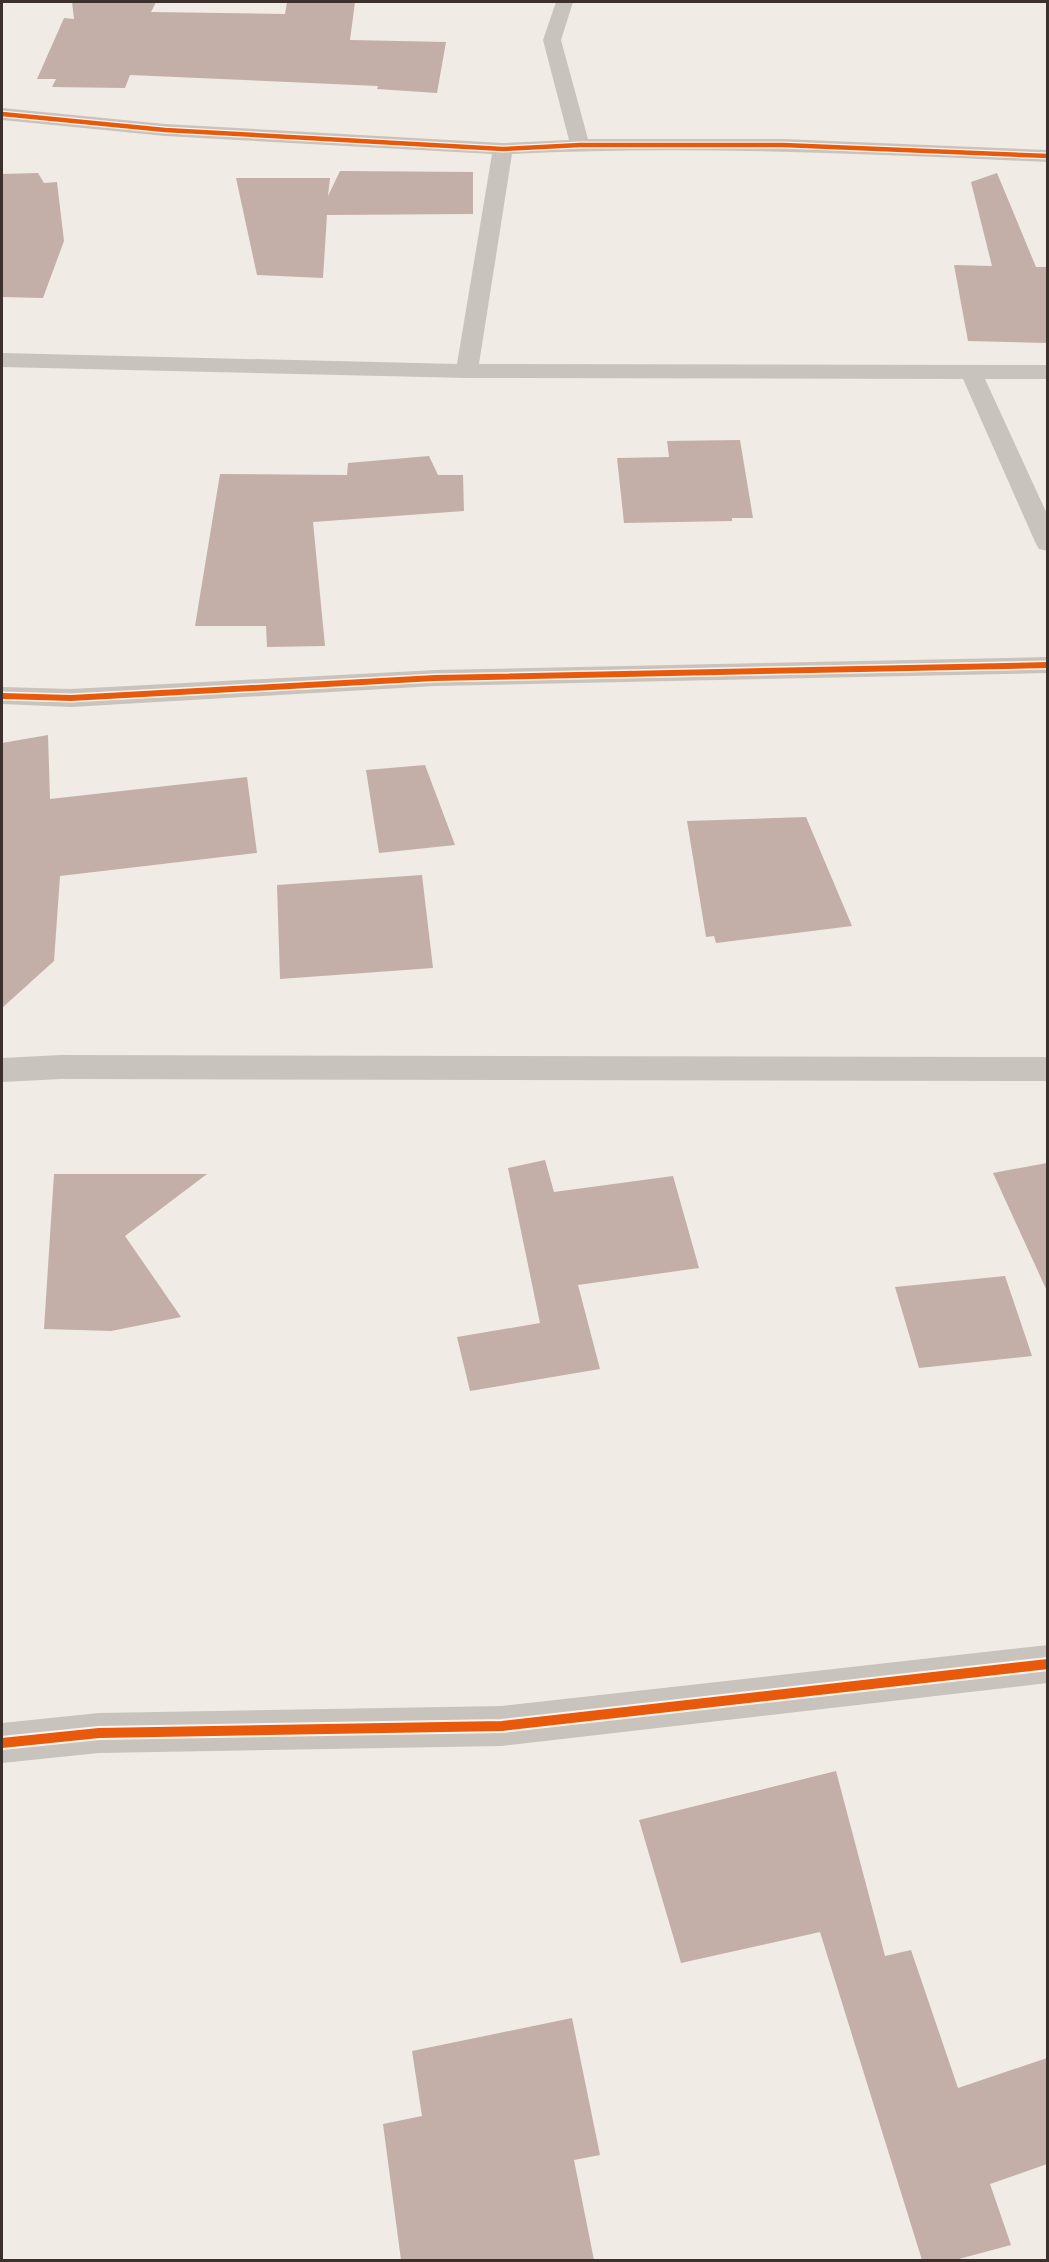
<svg xmlns="http://www.w3.org/2000/svg" width="1049" height="2262" font-family="Inter,sans-serif">
	<rect width="100%" height="100%" fill="#f0ebe5"/>
	<path fill="#c3afa7" d="M72,2H156L151,12L285,14L287,2H355L350,40L446,42L437,93L377,89L378,86L130,75L125,88L52,87L56,79H37L64,18L74,19Z
		M340,171L473,172V214L327,215L323,278L257,275L236,178H330L328,196Z
		M38,173L44,183L57,182L64,241L43,298L2,297V174Z
		M997,173L1036,267H1047V343L968,341L954,265L992,266L971,182Z
		M740,440L753,518H732V521L624,523L617,458L669,457L667,441Z
		M429,456L438,475H463L464,511L313,522L325,646L267,647L266,626H195L220,474L347,475L348,463Z
		M48,735L50,799L247,777L257,853L60,876L54,961L2,1008V743Z
		M425,765L455,845L379,853L366,770Z
		M806,817L852,926L716,943L714,936L706,937L687,821Z
		M422,875L433,968L280,979L277,885Z
		M545,1160L554,1192L673,1176L699,1268L578,1285L600,1369L470,1391L457,1337L540,1323L508,1168Z
		M1047,1163V1291L993,1173Z
		M54,1174H207L125,1236L181,1317L111,1331L44,1329Z
		M1005,1276L1032,1356L919,1368L895,1287Z
		M836,1771L885,1956L911,1950L958,2088L1047,2058V2164L990,2184L1011,2245L955,2260H922L820,1932L681,1963L639,1820Z
		M572,2018L600,2155L574,2160L594,2260H401L383,2124L422,2116L412,2051Z"/>
	<g fill="none" stroke-linecap="round" stroke-linejoin="round">
		<path fill="#c9c3be" fill-rule="evenodd" d="M556,2H573L561,40L588,139H783L1048,150V162C869,154 690,145 512,154L479,364L1048,365V379H985L1048,516V551L1039,549L1036,544L963,379L467,378L2,367V353L457,364L492,154L165,136L2,120V108L165,124L503,143L569,140L543,40Z
			M1048,657V673L435,686L71,707L2,704V687L71,689L435,670Z
			M61,1055L1048,1057V1081L61,1079L2,1082V1058Z
			M1048,1645V1683L502,1746L99,1753L2,1763V1723L99,1713L502,1706Z"/>
		<g stroke="#fbf5ee" stroke-width="7">
			<path id="cycleway-far2" d="M2,114L165,130L503,149L580,145H783L1048,156"/>
		</g>
		<g stroke="#fbf5ee" stroke-width="9">
			<path id="cycleway-far1" d="M2,696L71,698L435,678L1048,665"/>
		</g>
		<g stroke="#fbf5ee" stroke-width="14">
			<path id="cycleway" d="M2,1743L99,1733L502,1726L1048,1664"/>
		</g>
		<use href="#cycleway-far2" stroke="#e8590c" stroke-width="4.5"/>
		<use href="#cycleway-far1" stroke="#e8590c" stroke-width="6"/>
		<use href="#cycleway" stroke="#e8590c" stroke-width="10"/>
	</g>
	<rect width="1049" height="2262" fill="none" stroke="#3b302b" stroke-width="6"/>
</svg>
